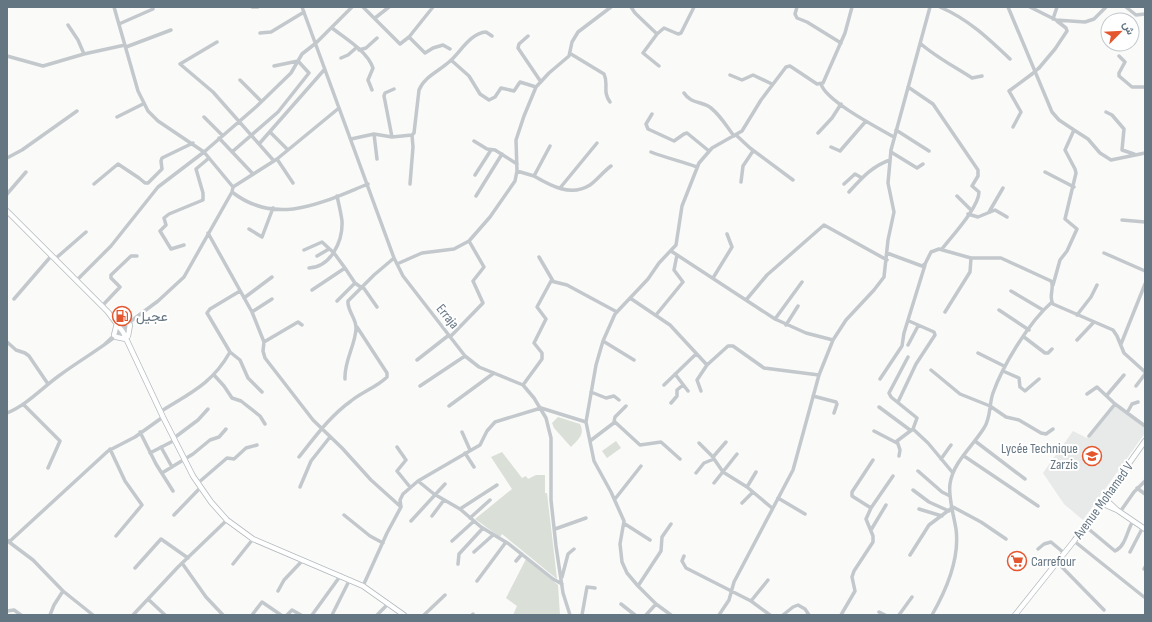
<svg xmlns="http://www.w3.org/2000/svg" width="1152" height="622" font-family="'Sofia Sans Condensed',Vazirmatn,sans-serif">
	<rect width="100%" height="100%" fill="#fafaf8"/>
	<path fill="#e8e9e9" d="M1115,406L1145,427V433L1083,520L1064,504L1043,473L1073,431L1087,438Z"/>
	<path fill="#dadfd7" d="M558,417L580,424C585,434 579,439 571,447L554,428L552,423Z
		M616,441L621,448L607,458L602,451Z
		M502,452L522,478L526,476L528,479L536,475H545V493H547L557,579L502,534L500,537L475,519L512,489L491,457Z
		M526,559L558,585L560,615H513L517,606L506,598Z"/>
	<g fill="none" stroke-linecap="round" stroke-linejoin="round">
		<g stroke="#b3babf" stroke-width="6">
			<path id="secondary" d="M7,211L109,313
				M107,311L123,332L163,417L193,476L211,502L227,520L253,539L363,586L404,615
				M120,323H128
				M114,335L117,323
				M128,336L130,325
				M116,337L126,339
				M1104,498L1117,510
				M1101,503L1117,510L1145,529
				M1015,615L1074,541L1145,441"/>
		</g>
		<path stroke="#c3c8cc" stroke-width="3.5" d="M114,7L138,91L148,111L158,121L204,152L233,187
			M252,7H258
			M302,7L394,258L403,276L465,356L479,367L523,385L534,398L546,418L551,438V500L556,546L563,593L570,615
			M363,7L400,44L409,37L433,7
			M631,7L635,13L657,34L664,28L678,34L681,33L694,7
			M797,7L795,14L797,18L807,22L841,43
			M940,7C968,19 988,38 1010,59
			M1008,7L1052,112L1059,120L1074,130
			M1030,7L1056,20L1085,22L1094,19L1106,7
			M1126,7L1136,15L1145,14
			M375,18L389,7
			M1053,19L1057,7
			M119,24L153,9
			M68,25L78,40L84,54
			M332,28C346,39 367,51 373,68L368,80L372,90
			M260,33L271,32L304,12
			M657,34L643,53L659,66
			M528,36L519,44L518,48L541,82
			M409,37L425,53L433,48L443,45L450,49
			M217,42L180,64L213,92L274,161
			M921,44C936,57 955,67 972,78L982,76
			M126,47L171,30
			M359,50L366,48L377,38
			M571,54L604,74C609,84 602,91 610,102
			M7,56L43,66L84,54L125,45
			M1119,56L1125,62L1119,73V76L1132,87H1145
			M341,58L348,55L356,48
			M451,60L469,76L480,94L489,100L495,97L501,88L514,91L520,82L536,87
			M1039,68L1055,49L1067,31L1066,28L1057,21
			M730,75L742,80L753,75L772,84
			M240,80L261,101
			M821,84C826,101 878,128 894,137
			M908,87L933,104L978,170V176L972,186L979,192C979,207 952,236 942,249
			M684,93C691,104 702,101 711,108C721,116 727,127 734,136
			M1106,112L1112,115L1124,129L1122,150L1134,154
			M652,114L646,124L648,129L674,141L684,134L687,133L709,151
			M117,117L143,104
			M204,117L222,135
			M1013,127L1021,112L1009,91L1032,74
			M896,130L929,151
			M271,133L288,150
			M818,133L832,118L841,104
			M374,134L377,159
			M736,135L750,148L793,180
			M392,137L384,96L385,93L394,89
			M219,138L253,174
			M351,139L374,134L392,137L412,135L414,133L419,90C424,77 439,71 449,62C460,53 470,33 486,32L492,36
			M474,141L487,149L495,150L517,164
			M259,144L324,70
			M831,147L840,151L866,121
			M232,152L278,112L309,73L298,61L274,66
			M651,152C666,158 681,161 697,167
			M891,152L917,168L923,164
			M7,158L22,150L77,111
			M277,159L293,183
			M517,171L534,176L550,146
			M1045,172L1074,187
			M475,175L491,150
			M534,176C551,186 571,197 590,185C597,180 604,171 611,166
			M741,182L743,166L753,151
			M94,184L118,164L139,178L145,183H148L162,169L161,161L162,158L193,143
			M410,184L413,147L412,135
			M844,184L855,174L862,178
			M560,188L597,143
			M232,192C277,227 323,202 368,184
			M849,192C861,179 872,166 890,160
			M7,194L26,172
			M476,196L502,154
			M957,196L971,210
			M989,212L1003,188
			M968,214L978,217L995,210L1007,217
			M1122,220L1145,222
			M249,229L262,237L273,208
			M208,233L252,312L264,342L263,351L265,358L313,420L342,448L371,480L401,507
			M184,245L171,249L160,231L166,225L164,218L169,214L203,200V193L196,169L209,158
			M304,250L322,242L334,253L345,268
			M671,251L775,319L806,333L833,340
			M887,253L922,266L925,264L931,252L939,249L971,258H1001L1051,281C1055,288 1048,297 1053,304L1113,330L1117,336L1124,353L1145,372
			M1104,253L1145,271
			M317,256L329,249
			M539,257L553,281
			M55,259L86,232
			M397,264L422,253L454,249L469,241L490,217L515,181L517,171L516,140L524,116L536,87L549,73L569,56L572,42L578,32L611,7
			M309,268C331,267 343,241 342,221C341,213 339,205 337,196
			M713,278L732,247L727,234
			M76,281L111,246L158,187L204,152L257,106L291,73L302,54L316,43L352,7
			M1053,285L1060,260L1067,251L1077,229L1065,219L1076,173L1075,169L1065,150L1074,130L1088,139L1100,153L1111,160L1145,153
			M363,287L377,307
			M312,290L345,268L355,283L362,288
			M1011,291L1043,310
			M244,298L272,277
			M630,298L670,325L707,365L728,346H733L764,368L819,375
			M14,299L52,255
			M746,300L767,275L824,225L887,260
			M337,301L355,283
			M102,306L120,287L111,278V275L131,256H137
			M999,310L1029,330
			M252,312L272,299
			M945,312L970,272L971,258
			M656,315L683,282L674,270L677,255
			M1077,315L1091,297L1097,285
			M775,319L802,282
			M786,325L798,306
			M450,337L483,303L473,281L484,267L469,241
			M1024,337L1045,353H1048L1052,349
			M1077,340L1094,322
			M603,341L634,360
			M7,342L16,350L25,353L29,356L48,384
			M264,342L298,322L302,325
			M105,344L123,327L158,301L184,277L232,192L233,187L277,159L339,108
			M1121,344L1145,284
			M908,345L918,326
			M230,352L240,360L248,378L262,392
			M978,353L1004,366
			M908,357L889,393L891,397L917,418L913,429
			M417,360L449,335
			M931,370L960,394L990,406L1006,417L1019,420L1041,433L1046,434L1053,429
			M1003,371L1019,378L1020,387L1025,391L1039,379
			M675,374L688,391
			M214,375L224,386L232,398L241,401L260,416L265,424
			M345,379C344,361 355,346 356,329C357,319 347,311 348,301L374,275L394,258
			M880,379L902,346L904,333L925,265
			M523,385L542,359V353L534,343L546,319L537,307L551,281L567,285L617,312
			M664,385L696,354
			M420,386L465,356
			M1136,386L1145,374
			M701,391L697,380L707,365
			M591,392L606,398L614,396L619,400
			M1087,394L1097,387L1115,404L1145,426
			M1107,395L1124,375
			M813,396L836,402L837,404L834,413
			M898,402L916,364L935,335L934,332L909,321
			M671,403L677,396V390L683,385
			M23,404L60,441L48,468
			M449,406L494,373
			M879,407L910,430
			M160,412C190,393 212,384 230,352L207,313L210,309L240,291
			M7,413C27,405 43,387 60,375C83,358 109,344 131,324
			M1127,413L1132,404L1138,402
			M614,422L615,417L626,406
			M874,431L897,443
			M140,432L156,464L173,491
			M462,432L470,450
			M1089,436L1115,404
			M174,438L198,420L208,409
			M590,441L615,422L640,445L661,442L680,459
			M975,441L1025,479
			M699,443L712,456L723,472L747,487L772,508
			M161,447L172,467
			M397,447L406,460L397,471L410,487
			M110,449L125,481L142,505L116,536
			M150,453L175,440
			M465,453L474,467
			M899,456L900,450L897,441L913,429L928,443L953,473
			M964,456L1038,506
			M299,457C315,437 330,416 351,401C362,392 377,387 387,377V373L357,327
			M713,457L726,442
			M941,459L951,445
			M918,471L942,492L950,496
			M162,473L193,454L210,440L219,437L226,429
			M696,473L704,463L714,459
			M418,481L434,494L460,509L481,527L509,544L553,579L562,584
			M198,483L227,458L234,459L246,448L257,445
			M714,483L737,454
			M300,487L311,461L330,437
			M747,487L756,472
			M1137,488L1145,494
			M913,490L929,502L949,511
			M778,498L805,514
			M615,499L641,466
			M742,503L753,492
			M871,508L852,496V492L873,460
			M460,509L497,485
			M919,509L942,516
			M1120,512L1134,492L1145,481
			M174,515L201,487
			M344,515L370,536L383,543
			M432,516L444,500
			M470,518L490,500
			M411,521L445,484
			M625,524L650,540
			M1085,526L1115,551C1126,546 1127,530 1133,521
			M555,529L586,518
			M871,530L886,505
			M7,540L9,542L108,451L135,437L163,417
			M452,541L474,521
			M1074,541L1144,597
			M9,542L33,560L63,591L93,615
			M1038,549L1044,544L1051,542L1064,553
			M474,552L493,535
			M1130,552L1143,527
			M910,555L929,525L953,507L981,522L1006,539
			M684,556L682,561L686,568L751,601L770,615
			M516,561L522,554
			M1057,562L1104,610
			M182,563L206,597L223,615
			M233,564L253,539
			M458,564L459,554L483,528
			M135,568L161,539L188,558
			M1144,569L1145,567
			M562,577L568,554L574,549
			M477,581L506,542
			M363,586L387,533L401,507L400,500L403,494L418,481L480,445L487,431L495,422L541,408L586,422
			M638,586L661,551L662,537L671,524
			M278,591L284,580L303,560
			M148,599L165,615
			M751,601L768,580
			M621,604L635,615
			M7,611L14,610L21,615
			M879,612L885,615
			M50,615L54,605L63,591
			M133,615L178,567L227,520
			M252,615L262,602L281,615
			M287,615L292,610L301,615
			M312,615L341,575
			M332,615L350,579
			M377,615L389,603
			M424,615L445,595
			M472,615L473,614
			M582,615L587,587L595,588
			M646,615L656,604
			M671,615L656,604L638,586L627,573L622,562L620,544L624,521L611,492L594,461L586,422L596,365L603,341L615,314L648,279L659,263L676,245L682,206L699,163L712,148L742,131L761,100L786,67L790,66L817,84L823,83L845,33L852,7
			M719,615L729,600L734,582L793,470L819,375L833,340L846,320L874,290L884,277L888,240L894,212L888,183L891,150L930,7
			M783,615L793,607L798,605L805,609L809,615
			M841,615L855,591L852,577L854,571L873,542V536L866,519L871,508L893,476
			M899,615L912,597
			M932,615C947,589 960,559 956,529C954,516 948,497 950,484C953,462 973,446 984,428C991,418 989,404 993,393C1003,365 1029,322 1052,302"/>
		<use href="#secondary" stroke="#fff" stroke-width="4.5"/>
		<path stroke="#c3c8cc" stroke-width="3.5" d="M1032,74L1039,68"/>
	</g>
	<defs>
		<g id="fuel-ring" transform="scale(1)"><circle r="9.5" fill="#fff" stroke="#e4572e" stroke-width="1.5"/><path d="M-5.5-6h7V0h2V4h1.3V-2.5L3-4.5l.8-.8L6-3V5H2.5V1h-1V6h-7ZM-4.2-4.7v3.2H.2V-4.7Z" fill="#e4572e"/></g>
		<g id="school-ring" transform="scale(1)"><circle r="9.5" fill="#fff" stroke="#e4572e" stroke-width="1.5"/><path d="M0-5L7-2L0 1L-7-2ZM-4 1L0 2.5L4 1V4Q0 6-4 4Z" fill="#e4572e"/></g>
		<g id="supermarket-ring" transform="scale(1)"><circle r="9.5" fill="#fff" stroke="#e4572e" stroke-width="1.5"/><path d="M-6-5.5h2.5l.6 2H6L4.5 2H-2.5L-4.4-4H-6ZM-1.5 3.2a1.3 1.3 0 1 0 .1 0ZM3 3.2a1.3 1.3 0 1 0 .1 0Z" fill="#e4572e"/></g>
	</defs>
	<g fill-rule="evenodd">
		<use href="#fuel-ring" x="122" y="316"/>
		<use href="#school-ring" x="1092" y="456"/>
		<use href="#supermarket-ring" x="1017" y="561"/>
	</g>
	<g text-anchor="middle" stroke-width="4" stroke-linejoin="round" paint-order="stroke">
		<g font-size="14" fill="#657683" stroke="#fff" text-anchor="start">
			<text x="136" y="321">عجيل</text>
			<text x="1078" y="453" text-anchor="end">Lycée Technique<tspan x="1078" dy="16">Zarzis</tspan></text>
			<text x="1031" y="566">Carrefour</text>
		</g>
		<g font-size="14" fill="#657683" stroke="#fff">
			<text transform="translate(448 316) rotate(51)" y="5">Erraja</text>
			<text transform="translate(1103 500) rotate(-54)" y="5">Avenue Mohamed V</text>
		</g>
	</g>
	<rect width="1152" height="622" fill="none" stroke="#657683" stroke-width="16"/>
	<g transform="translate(1120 32) rotate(66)"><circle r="19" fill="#ffffff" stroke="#c1c8cd"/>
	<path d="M0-3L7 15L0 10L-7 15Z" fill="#e4572e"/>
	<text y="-6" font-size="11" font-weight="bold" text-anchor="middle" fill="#657683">ش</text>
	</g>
</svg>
